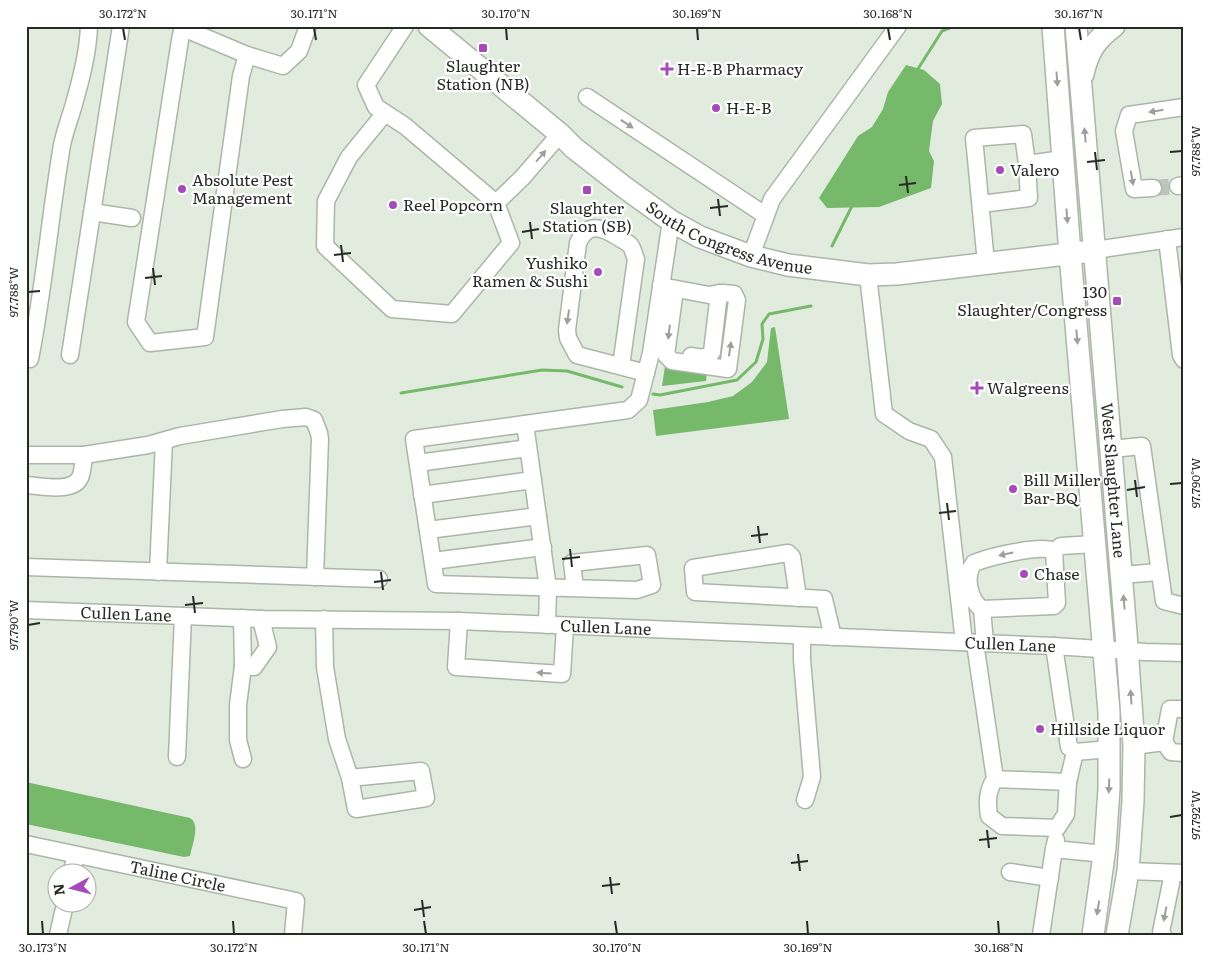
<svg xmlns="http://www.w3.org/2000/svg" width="1210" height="961" font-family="Literata,serif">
	<rect width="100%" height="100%" fill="#e1ecdf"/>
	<path fill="#76b96a" d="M906,65L924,70L940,84L942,104L933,121L929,151L934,161L931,188L879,207L827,208L819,198L858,136L872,127L883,109L888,92Z
		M775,327L789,419L656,436L653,410L708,402L733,396L752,382L767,362L771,328Z
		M665,366L707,371L706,381L662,386Z
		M26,782L190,818C201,824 192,845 190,856L184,857L26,824Z"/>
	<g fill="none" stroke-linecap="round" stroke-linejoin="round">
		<path stroke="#76b96a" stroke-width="3" d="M916,72L942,31L954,26
			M832,246L852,206
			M401,393L542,370L567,371L622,387
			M653,394L660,395L737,380L756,362L763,339L762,324L769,314L811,306"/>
		<path stroke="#bcc5ba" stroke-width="16" stroke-dasharray="16 8" stroke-linecap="butt" d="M1153,188L1178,186"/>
		<g stroke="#abb6a9" stroke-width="19">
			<g id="minor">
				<path d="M405,26L366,85L376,107L405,126L496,203L522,178L560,134"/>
				<path d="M183,28L247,55L241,76L205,337L150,343L136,322L180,40L183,26"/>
				<path d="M247,55L283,66L299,51L308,26"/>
				<path d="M587,97L765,215"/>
				<path d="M385,113L349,157L326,201L325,246L392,309L452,314L511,243L496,203"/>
				<path d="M1178,186L1184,185"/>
				<path d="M1153,188L1134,189L1124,131L1129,115L1184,107"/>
				<path d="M981,204L1029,198L1027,164"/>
				<path d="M92,212L132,218"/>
				<path d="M1167,239L1181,355L1184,360"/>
				<path d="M1095,250L1184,237"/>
				<path d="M751,256L772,199L898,26"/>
				<path d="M986,263L974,138L1023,134L1027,164L1063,159"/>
				<path d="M868,275L884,414L909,431L931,439L943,457L964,642"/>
				<path d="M661,286L709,295L723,293L734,294L737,300L728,369L672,361L666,355"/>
				<path d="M70,355L121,26"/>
				<path d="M666,355L675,290"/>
				<path d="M691,356C699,357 707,360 712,352L719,293"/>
				<path d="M30,359C44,288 50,216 62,145C65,131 70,118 74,104C81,79 88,53 89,26"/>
				<path d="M621,366L636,259C634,255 633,248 630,245C626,241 620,239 616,236C600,226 587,223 578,243L567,330L568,338L577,355L646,373"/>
				<path d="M525,424L628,410L639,400L651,353L671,221"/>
				<path d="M1111,449L1142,446L1164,601L1184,606"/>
				<path d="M26,455H84L148,445L180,436L282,419L306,417L314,420L319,433L320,439L315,577"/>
				<path d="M418,463L528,448"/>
				<path d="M26,485C41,486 76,494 81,475C83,469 83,462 84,455"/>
				<path d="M422,495L533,480"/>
				<path d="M428,530L538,516"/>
				<path d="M433,561L543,547"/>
				<path d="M26,567L379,579"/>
				<path d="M158,572L164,441"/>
				<path d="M1121,575L1159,572"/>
				<path d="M798,598L792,557L788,553L693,568L695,592L824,599L833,637"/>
				<path d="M982,609C969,600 964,576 974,563C989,557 1041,544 1054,551"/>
				<path id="s1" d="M26,610L261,619L459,621L1054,646L1145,652L1184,653"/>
				<path d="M242,618L243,666L238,705V740L243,759"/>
				<path d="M324,619L325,667L337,739L350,778L356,809L426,798L421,771L350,778"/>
				<path d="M459,621L456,667L562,674L565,626"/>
				<path d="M547,625L548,588L525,424L414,439L436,584L637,590L652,585L647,555L572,563L575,588"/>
				<path d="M802,636V660L812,777L805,800"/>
				<path d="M975,643L995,779C987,791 987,802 989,816L1002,826L1057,828L1066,814L1068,782L995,779"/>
				<path d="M985,643L982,609L1054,606L1057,603L1054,551L1061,546L1095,544"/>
				<path d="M1054,646L1069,747L1075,752L1110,749"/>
				<path d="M243,666L254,667L268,647L261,619"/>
				<path d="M1184,709H1170L1164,742L1171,752L1184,753"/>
				<path d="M1134,746L1164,742"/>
				<path d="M177,757L183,616"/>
				<path d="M1068,782L1075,752"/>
				<path d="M1056,840L1054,849L1105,854"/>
				<path id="s2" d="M26,844L296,901L293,935"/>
				<path d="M1128,871L1184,873"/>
				<path d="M1010,872L1050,878"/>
				<path d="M71,874L76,855"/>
				<path d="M58,935L65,904"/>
				<path d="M1041,935L1054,849"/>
				<path d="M1163,935L1161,932L1173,873"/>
			</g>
		</g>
		<g stroke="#abb6a9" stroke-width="24">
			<g id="major">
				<path id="s3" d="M429,26L560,134L574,148L624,187L671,221L700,237L751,256L788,265L868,275L897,274L1084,252"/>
				<path d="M1053,26L1070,254L1109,712V789L1105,847L1093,935"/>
				<path id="s4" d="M1076,26L1126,633L1134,746L1133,801L1128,871L1117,935"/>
				<path d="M1083,74C1088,52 1095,40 1114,26"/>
			</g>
		</g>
		<use href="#minor" stroke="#fff" stroke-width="16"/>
		<use href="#major" stroke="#fff" stroke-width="21"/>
	</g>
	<defs><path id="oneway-solid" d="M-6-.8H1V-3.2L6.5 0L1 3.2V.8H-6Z" transform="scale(1.25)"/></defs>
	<g fill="#9d9f9d">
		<use href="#oneway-solid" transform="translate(1057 79) rotate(86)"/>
		<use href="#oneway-solid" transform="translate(1156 111) rotate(171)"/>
		<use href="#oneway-solid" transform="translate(627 124) rotate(33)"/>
		<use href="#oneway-solid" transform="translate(1085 135) rotate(-95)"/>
		<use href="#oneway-solid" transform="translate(541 156) rotate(-49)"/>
		<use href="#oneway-solid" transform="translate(1132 178) rotate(80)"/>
		<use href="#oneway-solid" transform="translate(1067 216) rotate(86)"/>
		<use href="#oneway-solid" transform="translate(568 317) rotate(98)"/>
		<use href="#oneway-solid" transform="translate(669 332) rotate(97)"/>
		<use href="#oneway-solid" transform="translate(1077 337) rotate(85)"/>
		<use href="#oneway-solid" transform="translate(730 349) rotate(-82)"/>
		<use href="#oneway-solid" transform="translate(1006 554) rotate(168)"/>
		<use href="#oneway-solid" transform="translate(1124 602) rotate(-95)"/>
		<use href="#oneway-solid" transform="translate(544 673) rotate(-176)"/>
		<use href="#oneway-solid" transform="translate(1131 697) rotate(-94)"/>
		<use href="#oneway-solid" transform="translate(1109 786) rotate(92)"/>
		<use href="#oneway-solid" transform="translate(1098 908) rotate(99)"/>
		<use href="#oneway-solid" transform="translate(1165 914) rotate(101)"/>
	</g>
	<path fill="none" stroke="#262a25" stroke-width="2" d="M123,28L125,40M314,28L316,40M506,28L507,40M697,28L698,40M888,28L890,40M1079,28L1081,40M1095,152L1097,170M1170,152L1182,151M1087,162L1105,160M906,176L908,193M899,185L916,183M718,199L720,216M710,208L728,206M530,222L532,239M522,232L539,229M341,245L343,262M334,255L351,253M153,268L155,285M145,278L162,276M28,292L40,291M1135,480L1137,497M1170,484L1182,483M1127,490L1145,487M947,503L949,520M939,513L956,511M758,526L760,543M751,536L768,534M570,549L572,567M562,559L580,557M381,572L383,590M374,582L391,580M193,596L195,613M185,605L203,603M28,625L40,623M1170,817L1182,815M987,830L989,848M979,840L997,838M798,854L800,871M791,863L808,861M610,877L612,894M602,886L620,884M422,900L424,917M414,910L431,907M42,921L43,934M233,921L234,934M424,921L426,934M615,921L617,934M807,921L808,934M998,921L999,934"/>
	<g fill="#a54bb7" stroke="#fff" stroke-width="2">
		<rect x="478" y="43" width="10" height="10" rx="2.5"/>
		<path d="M664.5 61.5h5v5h5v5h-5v5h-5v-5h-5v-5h5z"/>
		<circle cx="716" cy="108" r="5"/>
		<circle cx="1000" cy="170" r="5"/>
		<circle cx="182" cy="189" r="5"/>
		<rect x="582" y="185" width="10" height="10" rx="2.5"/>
		<circle cx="393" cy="205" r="5"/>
		<circle cx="598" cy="272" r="5"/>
		<rect x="1112" y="296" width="10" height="10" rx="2.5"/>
		<path d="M974.5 380.5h5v5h5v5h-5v5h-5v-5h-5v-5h5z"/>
		<circle cx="1013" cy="489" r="5"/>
		<circle cx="1024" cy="574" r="5"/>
		<circle cx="1040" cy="729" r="5"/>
	</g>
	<g text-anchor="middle" stroke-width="4.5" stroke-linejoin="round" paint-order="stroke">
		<g font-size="16" fill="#262a25" stroke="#fff" text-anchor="start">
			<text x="483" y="72" text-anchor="middle">Slaughter<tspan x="483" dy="18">Station (NB)</tspan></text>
			<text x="677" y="75">H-E-B Pharmacy</text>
			<text x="726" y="114">H-E-B</text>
			<text x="1010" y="176">Valero</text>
			<text x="192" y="186">Absolute Pest<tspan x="192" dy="18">Management</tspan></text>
			<text x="403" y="211">Reel Popcorn</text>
			<text x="587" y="214" text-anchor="middle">Slaughter<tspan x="587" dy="18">Station (SB)</tspan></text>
			<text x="588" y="269" text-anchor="end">Yushiko<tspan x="588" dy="18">Ramen &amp; Sushi</tspan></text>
			<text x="1107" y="298" text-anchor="end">130<tspan x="1107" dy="18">Slaughter/Congress</tspan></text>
			<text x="987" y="394">Walgreens</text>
			<text x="1023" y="486">Bill Miller<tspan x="1023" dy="18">Bar-BQ</tspan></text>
			<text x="1034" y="580">Chase</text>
			<text x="1050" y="735">Hillside Liquor</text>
		</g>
		<g font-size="16" fill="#262a25" stroke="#fff">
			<text dy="6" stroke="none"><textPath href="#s3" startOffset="372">South Congress Avenue</textPath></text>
			<text dy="6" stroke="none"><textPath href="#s4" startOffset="456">West Slaughter Lane</textPath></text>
			<text dy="6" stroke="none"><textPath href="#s1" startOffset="100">Cullen Lane</textPath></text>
			<text dy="6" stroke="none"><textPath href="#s1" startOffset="580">Cullen Lane</textPath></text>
			<text dy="6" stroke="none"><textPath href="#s1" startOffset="985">Cullen Lane</textPath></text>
			<text dy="6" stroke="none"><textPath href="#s2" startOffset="155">Taline Circle</textPath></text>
		</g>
	</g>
	<rect width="1210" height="961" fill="none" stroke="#ffffff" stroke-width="55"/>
	<g transform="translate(72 888) rotate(263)"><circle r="24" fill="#ffffff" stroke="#a8aaa8"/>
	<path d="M0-4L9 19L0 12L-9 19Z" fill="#a54bb7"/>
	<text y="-8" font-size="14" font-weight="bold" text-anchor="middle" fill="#262a25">N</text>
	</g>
	<rect x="28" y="28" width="1154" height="906" fill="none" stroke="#262a25" stroke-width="2"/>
	<g font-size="12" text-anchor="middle" fill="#262a25">
		<text x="123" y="18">30.172°N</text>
		<text x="314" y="18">30.171°N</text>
		<text x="506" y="18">30.170°N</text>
		<text x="697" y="18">30.169°N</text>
		<text x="888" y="18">30.168°N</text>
		<text x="1079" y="18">30.167°N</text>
		<text transform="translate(1196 151) rotate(-90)" y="4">97.788°W</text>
		<text transform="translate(14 292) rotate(-90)" y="4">97.788°W</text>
		<text transform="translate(1196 483) rotate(-90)" y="4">97.790°W</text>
		<text transform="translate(14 625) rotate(-90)" y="4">97.790°W</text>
		<text transform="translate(1196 815) rotate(-90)" y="4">97.792°W</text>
		<text x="43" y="952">30.173°N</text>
		<text x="234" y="952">30.172°N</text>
		<text x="426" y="952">30.171°N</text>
		<text x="617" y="952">30.170°N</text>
		<text x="808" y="952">30.169°N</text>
		<text x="999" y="952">30.168°N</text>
	</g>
</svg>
